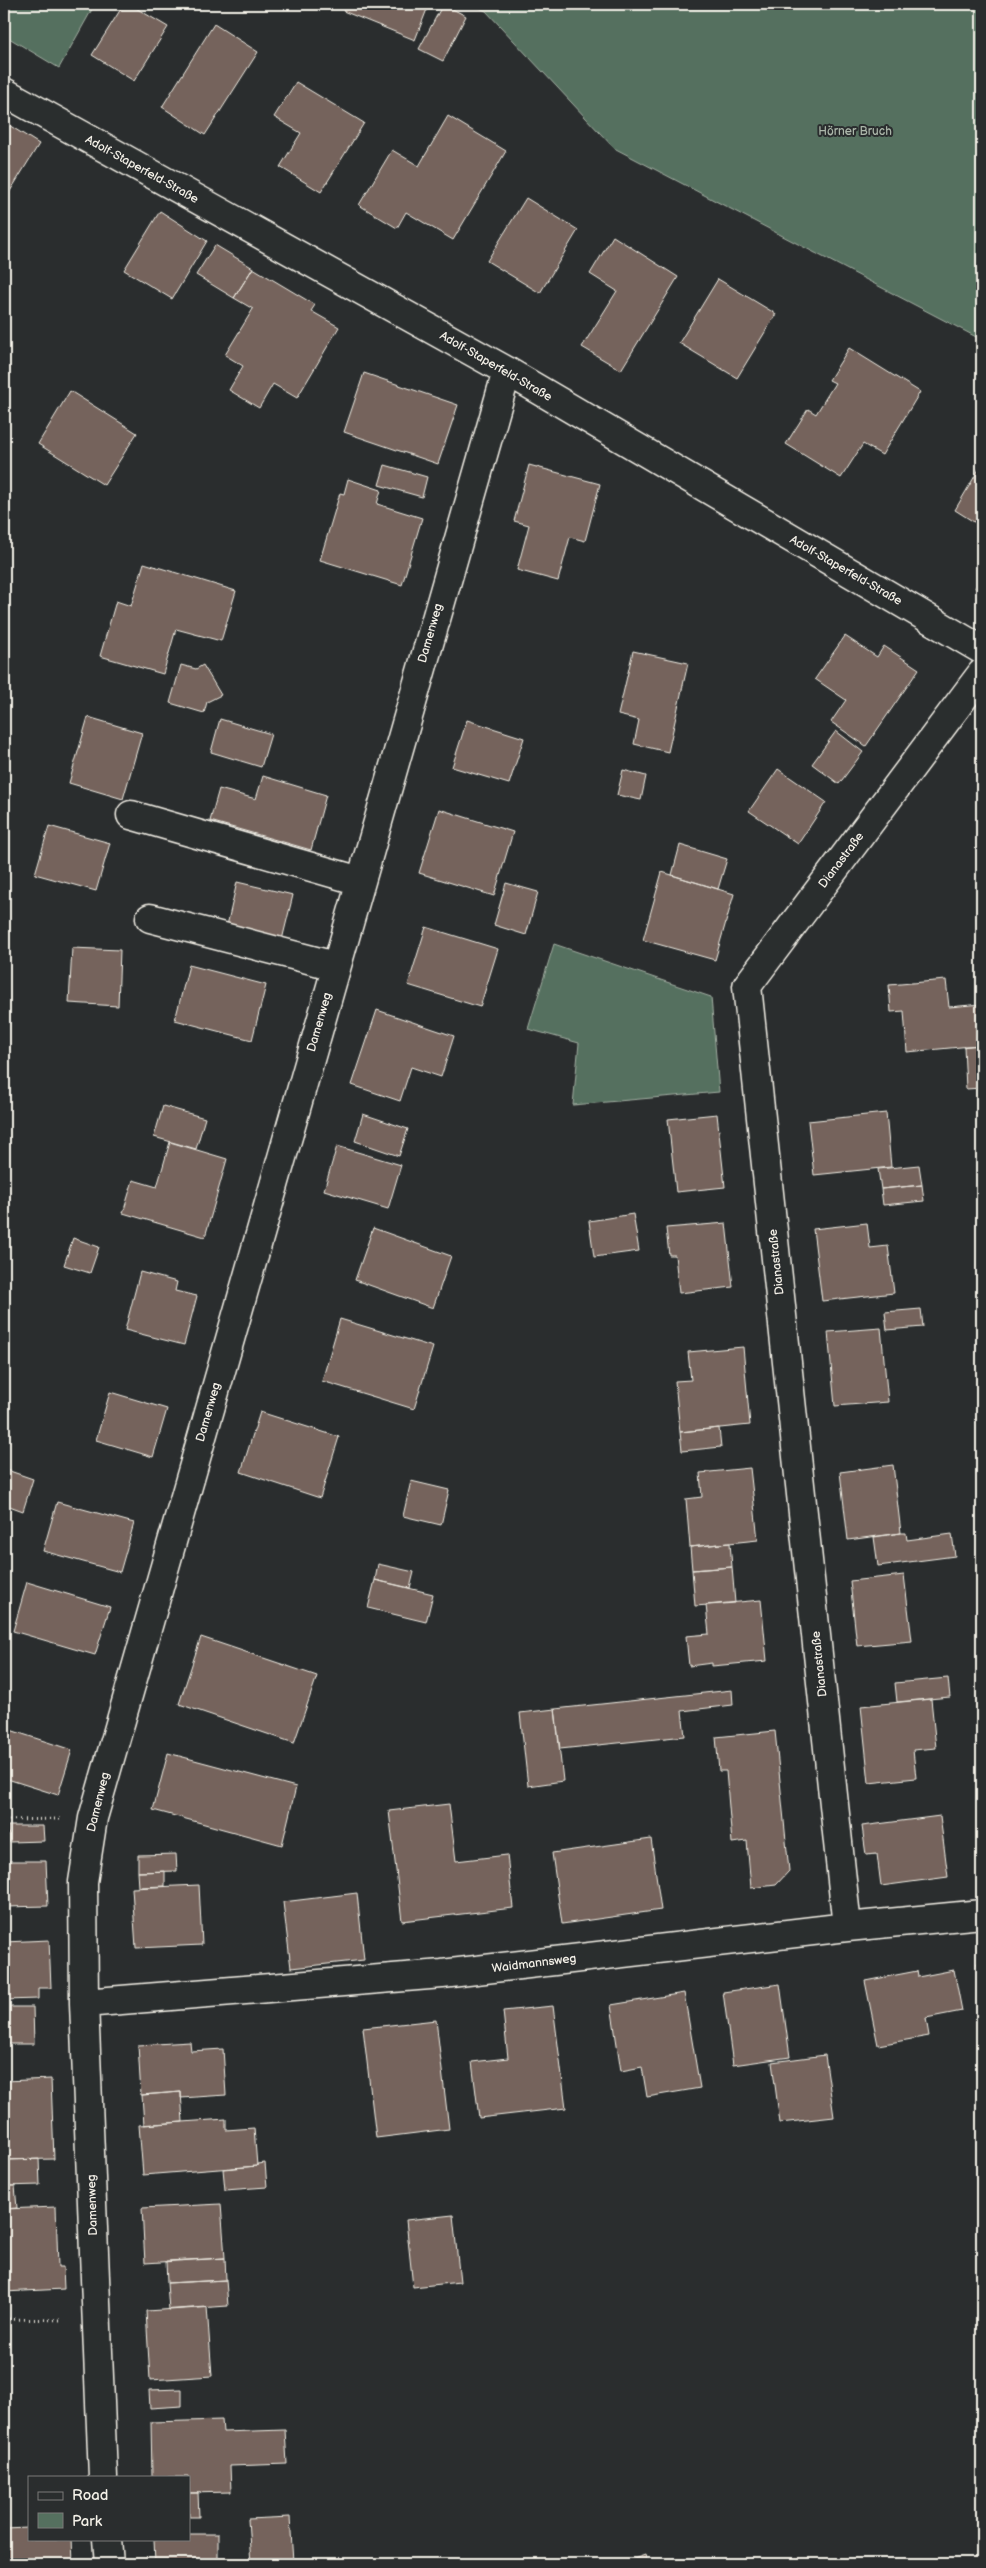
<svg xmlns="http://www.w3.org/2000/svg" width="986" height="2568" font-family="'Balsamiq Sans',sans-serif">
	<rect width="100%" height="100%" fill="#2a2d2e"/>
	<filter id="ink" filterUnits="userSpaceOnUse"><feTurbulence type="fractalNoise" baseFrequency=".02" numOctaves="2"/><feDisplacementMap in="SourceGraphic" scale="10" xChannelSelector="R" yChannelSelector="G"/><feConvolveMatrix kernelMatrix="1 2 1 2 8 2 1 2 1" color-interpolation-filters="sRGB"/></filter>
	<g filter="url(#ink)">
		<path fill="#55705f" stroke="#a4b0a4" d="M4,4H95L59,68L4,35Z
			M471,4H982V340L614,148L486,11Z
			M554,944L711,997L719,1092L573,1105L579,1043L528,1029Z"/>
		<path fill="#75645c" stroke="#f4f1e8" d="M124,4H129L168,27L134,81L92,55Z
			M346,4H429L415,40L343,11Z
			M443,4L466,16L443,61L419,49Z
			M214,24L258,52L205,135L162,107Z
			M296,82L364,123L321,192L280,167L301,133L274,117Z
			M448,116L506,151L453,240L406,212L397,228L359,205L392,150L419,166Z
			M4,122L39,144L4,201Z
			M526,198L578,230L540,293L487,261Z
			M160,211L207,241L172,299L124,270Z
			M613,236L678,277L621,370L582,347L617,291L590,274Z
			M215,245L253,268L234,298L196,275Z
			M253,268L315,305L311,311L339,327L297,398L273,384L259,408L229,390L243,366L225,355L253,309L234,298Z
			M718,279L776,314L737,378L679,343Z
			M849,348L920,392L882,455L863,444L841,478L786,444L808,409L816,414L835,383L829,380Z
			M364,373L458,405L438,464L344,432Z
			M70,391L137,433L104,485L38,444Z
			M982,464V527L955,510Z
			M385,465L427,477L422,497L379,485Z
			M529,465L600,484L585,541L570,537L558,581L517,570L529,525L514,521Z
			M348,479L381,490L377,504L422,518L402,585L320,560L340,493L344,494Z
			M144,563L236,591L221,641L176,629L163,674L100,656L116,601L131,606Z
			M982,575V592L975,588Z
			M845,636L877,657L884,646L919,669L866,746L831,722L846,700L815,679Z
			M633,651L688,663L668,752L634,744L639,720L618,715Z
			M181,665L196,669L203,665L221,695L207,702L204,713L170,703Z
			M88,717L142,733L123,799L69,783Z
			M220,719L271,734L261,767L211,752Z
			M467,720L524,738L509,784L452,767Z
			M836,731L863,752L839,784L812,764Z
			M778,769L826,802L798,844L749,811Z
			M623,770L646,776L641,800L617,795Z
			M263,776L326,795L311,850L210,821L219,789L256,799Z
			M439,809L513,832L494,896L419,873Z
			M49,826L110,843L96,891L35,874Z
			M680,845L727,859L718,889L672,875Z
			M662,872L734,894L715,960L643,940Z
			M237,882L293,895L281,944L226,930Z
			M506,883L538,892L526,935L494,925Z
			M426,927L498,949L480,1007L408,985Z
			M72,948L120,950L118,1006L69,1003Z
			M189,965L266,985L252,1040L175,1020Z
			M946,980L949,1007L982,1004V1045L907,1052L904,1011L891,1012L889,985Z
			M377,1010L454,1036L441,1077L411,1067L400,1101L352,1085Z
			M982,1045V1088L966,1089L964,1046Z
			M163,1106L205,1118L196,1149L154,1137Z
			M886,1113L891,1167L814,1175L808,1121Z
			M363,1114L408,1129L399,1156L355,1141Z
			M717,1114L725,1187L676,1192L668,1119Z
			M170,1142L227,1159L205,1237L123,1213L133,1180L157,1187Z
			M337,1146L401,1165L388,1209L324,1190Z
			M919,1165L922,1185L881,1189L878,1169Z
			M922,1185L924,1201L883,1205L881,1189Z
			M633,1214L639,1251L594,1257L589,1221Z
			M726,1223L733,1287L679,1293L675,1255H669L666,1228Z
			M867,1223L870,1248L888,1246L894,1293L822,1301L813,1229Z
			M373,1228L451,1256L433,1308L355,1280Z
			M73,1238L99,1247L90,1273L64,1265Z
			M140,1272L177,1282L175,1291L197,1296L184,1345L125,1330Z
			M921,1309L923,1327L887,1330L885,1312Z
			M340,1319L433,1347L414,1409L322,1381Z
			M881,1328L888,1402L835,1406L828,1332Z
			M743,1347L750,1425L680,1432L675,1381L691,1380L688,1352Z
			M110,1392L167,1409L153,1457L96,1440Z
			M260,1412L339,1437L320,1498L241,1472Z
			M719,1428L721,1447L682,1451L680,1432Z
			M893,1465L901,1533L848,1540L840,1472Z
			M750,1468L758,1540L690,1547L686,1499L702,1497L700,1473Z
			M4,1469L33,1479L23,1511L4,1504Z
			M411,1481L449,1490L441,1525L403,1516Z
			M57,1502L134,1523L120,1572L43,1551Z
			M901,1533H906L907,1540L952,1534L955,1556L878,1566L874,1537Z
			M730,1543L732,1567L692,1570L690,1547Z
			M378,1564L414,1572L410,1588L375,1580Z
			M732,1567L735,1603L695,1606L692,1570Z
			M904,1575L912,1641L857,1646L850,1581Z
			M375,1580L433,1594L426,1622L368,1608Z
			M27,1582L110,1607L95,1655L13,1631Z
			M761,1600L767,1661L712,1666V1663L689,1666L686,1636L709,1634L706,1605Z
			M201,1637L317,1676L294,1743L179,1704Z
			M948,1678L950,1697L897,1702L895,1683Z
			M732,1690L733,1705L682,1711L685,1736L560,1749L555,1709Z
			M931,1699L936,1748L913,1750L916,1778L869,1783L861,1706Z
			M555,1709L563,1781L528,1786L520,1713Z
			M4,1728L72,1750L58,1795L4,1778Z
			M775,1731L789,1871L776,1885L751,1888L747,1841L732,1843L726,1771H719L716,1737Z
			M168,1753L296,1787L282,1845L153,1810Z
			M449,1804L456,1861L507,1855L513,1908L402,1921L389,1811Z
			M940,1816L948,1877L881,1886L877,1854L866,1855L862,1826Z
			M8,1826H43L44,1841L9,1842Z
			M651,1839L661,1910L562,1924L552,1853Z
			M176,1854L177,1871L138,1872V1855Z
			M4,1861H46L48,1906L4,1907Z
			M165,1871V1886L139,1887L138,1872Z
			M199,1885L202,1945L136,1948L132,1888Z
			M357,1893L364,1960L291,1968L283,1902Z
			M49,1940L51,1988H38V1999L4,2000V1942Z
			M982,1962V1992L977,1963Z
			M954,1970L962,2011L926,2018L929,2036L878,2045L865,1981L917,1971L918,1977Z
			M780,1984L790,2057L733,2065L723,1992Z
			M684,1993L700,2088L647,2097L642,2067L621,2071L611,2005Z
			M553,2006L566,2108L479,2118L472,2062L508,2058L503,2011Z
			M4,2007H33L34,2044H4Z
			M436,2020L449,2129L376,2138L363,2028Z
			M190,2042L191,2051L223,2049L226,2095L181,2098V2092L141,2095L138,2045Z
			M825,2055L834,2117L780,2123L772,2062Z
			M51,2079L54,2159L4,2160V2081Z
			M181,2092L183,2122L144,2125L142,2095Z
			M226,2119V2130L254,2128L257,2166L143,2175L139,2125Z
			M39,2159L40,2185L4,2186V2160Z
			M265,2163L267,2187L225,2190L223,2169L257,2166V2164Z
			M4,2186H15L17,2208L4,2209Z
			M221,2204L225,2258L145,2263L142,2208Z
			M56,2207L58,2267H63L64,2289L4,2292V2209Z
			M453,2215L460,2282L413,2287L406,2220Z
			M225,2258L226,2280L167,2283L166,2261Z
			M226,2280L228,2306L169,2310L167,2283Z
			M207,2307L212,2376L150,2380L146,2311Z
			M182,2389V2406L150,2408L149,2390Z
			M222,2420L223,2432L285,2430L287,2464L230,2466L231,2492L189,2493V2477H152L151,2422Z
			M189,2493H198L199,2517H189Z
			M290,2517L293,2562L251,2564L248,2519Z
			M29,2528V2539H72L73,2564H4V2529Z
			M189,2534H218V2564H155L154,2539H189Z
			M645,2555L648,2564H620Z
			M904,2559L905,2564H886Z"/>
		<g fill="none" stroke-linecap="round" stroke-linejoin="round">
			<g stroke="#f4f1e8" stroke-width="31">
				<path id="minor" d="M4,92L507,371L982,650
					M131,815L360,881
					M150,918L335,966
					M847,1927L747,986L982,673
					M84,2003L442,1974L847,1927L982,1914
					M103,2477L84,2003L83,1882L93,1818L507,371
					M107,2539L109,2564"/>
			</g>
			<path stroke="#f4f1e8" stroke-width="3" stroke-dasharray="1 4" stroke-linecap="butt" d="M4,1820L61,1819
				M4,2319L63,2320"/>
			<use href="#minor" stroke="#2a2d2e" stroke-width="28"/>
		</g>
	</g>
	<g text-anchor="middle" stroke-width="4" stroke-linejoin="round" paint-order="stroke">
		<g font-size="12" fill="#acb7aa" stroke="#2a2d2e">
			<text x="855" y="135">Hörner Bruch</text>
		</g>
		<g font-size="12" fill="#f4f1e8" stroke="#2a2d2e">
			<text transform="translate(142 169) rotate(29)" y="4">Adolf-Staperfeld-Straße</text>
			<text transform="translate(496 366) rotate(30)" y="4">Adolf-Staperfeld-Straße</text>
			<text transform="translate(846 570) rotate(30)" y="4">Adolf-Staperfeld-Straße</text>
			<text transform="translate(430 633) rotate(-74)" y="4">Damenweg</text>
			<text transform="translate(841 860) rotate(-53)" y="4">Dianastraße</text>
			<text transform="translate(319 1022) rotate(-74)" y="4">Damenweg</text>
			<text transform="translate(776 1262) rotate(-96)" y="4">Dianastraße</text>
			<text transform="translate(208 1412) rotate(-74)" y="4">Damenweg</text>
			<text transform="translate(819 1664) rotate(-96)" y="4">Dianastraße</text>
			<text transform="translate(98 1802) rotate(-76)" y="4">Damenweg</text>
			<text transform="translate(534 1963) rotate(-7)" y="4">Waidmannsweg</text>
			<text transform="translate(92 2205) rotate(-92)" y="4">Damenweg</text>
		</g>
	</g>
	<rect width="986" height="2568" fill="none" stroke="#2a2d2e" stroke-width="20"/>
	<rect x="10" y="10" width="966" height="2548" fill="none" stroke="#f4f1e8" stroke-width="2" filter="url(#ink)"/>
	<rect x="28" y="2476" width="162" height="65" fill="#2a2d2e" stroke="#7b7b78"/>
	<rect x="38" y="2492" width="25" height="8" fill="#2a2d2e" stroke="#7b7b78"/>
	<text x="72" y="2500" font-size="15" fill="#f4f1e8">Road</text>
	<rect x="38" y="2513" width="25" height="15" fill="#55705f" stroke="#7b7b78"/>
	<text x="72" y="2526" font-size="15" fill="#f4f1e8">Park</text>
</svg>
